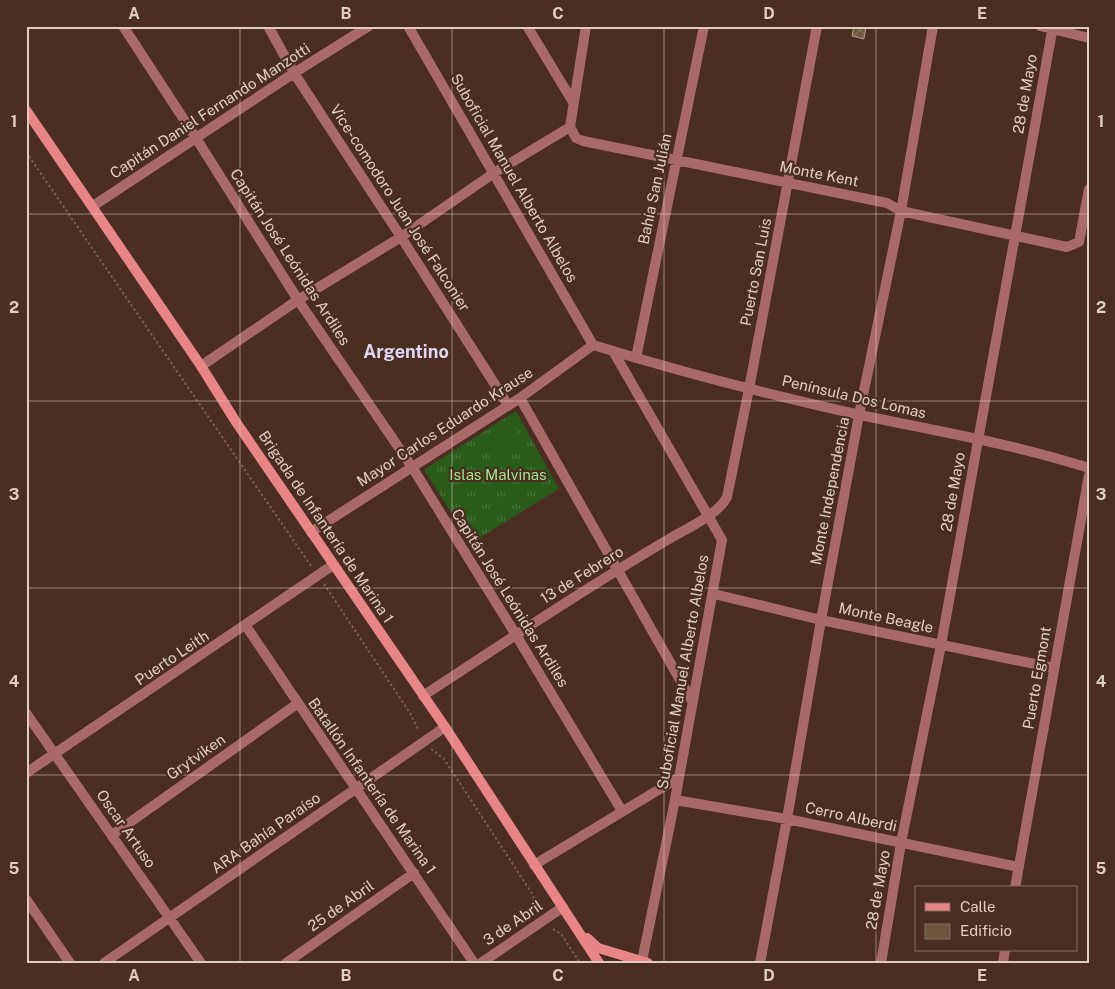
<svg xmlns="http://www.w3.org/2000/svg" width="1115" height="989" font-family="'Public Sans',sans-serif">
	<defs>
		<pattern id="grass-tufts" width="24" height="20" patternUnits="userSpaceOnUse" patternTransform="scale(1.25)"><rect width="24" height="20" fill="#295c19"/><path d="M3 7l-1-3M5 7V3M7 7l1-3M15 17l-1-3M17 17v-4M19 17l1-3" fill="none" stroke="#487239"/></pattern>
		<pattern id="building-cross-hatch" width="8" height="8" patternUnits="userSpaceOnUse" patternTransform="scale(1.25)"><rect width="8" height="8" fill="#6c573c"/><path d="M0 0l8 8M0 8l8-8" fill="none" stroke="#816e57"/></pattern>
	</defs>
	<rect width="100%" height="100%" fill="#4b2d21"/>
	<path fill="url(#grass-tufts)" d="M516,411L559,489L471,543L424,470Z"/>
	<path fill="#295c19" d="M512,424L522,438L493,458L483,444Z"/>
	<path fill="url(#building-cross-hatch)" stroke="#b39c7e" d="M854,26L866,27L864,39L852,36Z"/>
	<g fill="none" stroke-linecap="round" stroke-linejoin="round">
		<path stroke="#795e53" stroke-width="2" stroke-dasharray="2.5 2.5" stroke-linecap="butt" d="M26,152L311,566
			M324,584L410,713L419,731
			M431,749L444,759L533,895L536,911
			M553,929L561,934L580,963"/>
		<path stroke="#a86a69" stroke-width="10" d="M123,26L196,138L298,300L412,467L516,635L622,811
			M268,26L294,73L401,237L508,405
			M408,26L593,345
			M527,26L573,102
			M1040,26L1089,38
			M570,127L576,138L583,141L887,203L901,211L1067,247L1079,242L1089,189
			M570,127L586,26
			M93,206L294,73L369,26
			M593,345C681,372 770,395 860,415C937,431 1014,444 1089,468
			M613,351L722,540L675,800L642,961
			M636,358L704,26
			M201,366L298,300L401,237L494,173L570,127
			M520,398L692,701
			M311,532L520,398L593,345
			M714,594L821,620L1054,668
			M246,626L474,963
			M423,696C505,642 586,588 669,539C686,529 719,514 727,497L749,389L817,26
			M26,713L201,963
			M26,773L333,565
			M675,800L787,819L1019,867
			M112,835L297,704
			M534,865L678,778
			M1015,888L1089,475
			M26,899L70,963
			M104,963L445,727
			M286,963L414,873
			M481,963L563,907
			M760,963L787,819L821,620L859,415L901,211L933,26
			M881,963L901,843L941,645L1053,26
			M1003,963L1005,950"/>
		<path stroke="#e78685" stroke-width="10" d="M26,110L201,366L236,422L445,727L599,963
			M587,938L598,948L648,963"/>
	</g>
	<path fill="none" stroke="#e0ccc4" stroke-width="1" stroke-opacity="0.55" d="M240,26V963M452,26V963M664,26V963M876,26V963M26,214H1089M26,401H1089M26,588H1089M26,775H1089"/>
	<g text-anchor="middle" stroke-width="4.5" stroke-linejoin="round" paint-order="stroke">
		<g font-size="15" fill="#e0ccc4" stroke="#4b2d21">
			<text transform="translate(1025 94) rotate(-80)" y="5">28 de Mayo</text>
			<text transform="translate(210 111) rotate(-33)" y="5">Capitán Daniel Fernando Manzotti</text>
			<text transform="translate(819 174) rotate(11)" y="5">Monte Kent</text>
			<text transform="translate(514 178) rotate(60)" y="5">Suboficial Manuel Alberto Albelos</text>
			<text transform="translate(655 189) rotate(-78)" y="5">Bahía San Julián</text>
			<text transform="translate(400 208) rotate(57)" y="5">Vice-comodoro Juan José Falconier</text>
			<text transform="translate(290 257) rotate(57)" y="5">Capitán José Leónidas Ardiles</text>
			<text transform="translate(756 272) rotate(-79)" y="5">Puerto San Luis</text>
			<text transform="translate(854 397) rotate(13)" y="5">Península Dos Lomas</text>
			<text transform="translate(445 427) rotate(-33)" y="5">Mayor Carlos Eduardo Krause</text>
			<text transform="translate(830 491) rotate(-79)" y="5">Monte Independencia</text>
			<text transform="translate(953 492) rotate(-80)" y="5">28 de Mayo</text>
			<text transform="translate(326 527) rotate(56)" y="5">Brigada de Infantería de Marina 1</text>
			<text transform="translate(582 575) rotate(-32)" y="5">13 de Febrero</text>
			<text transform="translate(510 598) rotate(58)" y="5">Capitán José Leónidas Ardiles</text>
			<text transform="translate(886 618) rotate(12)" y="5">Monte Beagle</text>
			<text transform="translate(172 658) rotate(-34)" y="5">Puerto Leith</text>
			<text transform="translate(683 672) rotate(-80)" y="5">Suboficial Manuel Alberto Albelos</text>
			<text transform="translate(1037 678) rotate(-80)" y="5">Puerto Egmont</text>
			<text transform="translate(196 757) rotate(-35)" y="5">Grytviken</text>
			<text transform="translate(372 786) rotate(55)" y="5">Batallón Infantería de Marina 1</text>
			<text transform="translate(851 817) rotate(12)" y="5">Cerro Alberdi</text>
			<text transform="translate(126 829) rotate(55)" y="5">Oscar Artuso</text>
			<text transform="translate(266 833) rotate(-35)" y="5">ARA Bahía Paraíso</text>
			<text transform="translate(878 890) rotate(-80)" y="5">28 de Mayo</text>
			<text transform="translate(341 906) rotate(-35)" y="5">25 de Abril</text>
			<text transform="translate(513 923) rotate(-34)" y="5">3 de Abril</text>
		</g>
		<g font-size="15" fill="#9ae587" stroke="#4b2d21">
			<text x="498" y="480">Islas Malvinas</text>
		</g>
		<g font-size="18" font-weight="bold" fill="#dcd7f5" stroke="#4b2d21">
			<text x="406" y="358">Argentino</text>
		</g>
	</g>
	<rect width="1115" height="989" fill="none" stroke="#4b2d21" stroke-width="55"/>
	<rect x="915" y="886" width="162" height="65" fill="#4b2d21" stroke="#876d62"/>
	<rect x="925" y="903" width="25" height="8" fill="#e78685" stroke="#876d62"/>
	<text x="960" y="912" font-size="15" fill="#e0ccc4">Calle</text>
	<rect x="925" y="924" width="25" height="15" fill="#6c573c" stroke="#876d62"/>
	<text x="960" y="936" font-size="15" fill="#e0ccc4">Edificio</text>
	<rect x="28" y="28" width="1060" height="934" fill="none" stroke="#e0ccc4" stroke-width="2"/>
	<g font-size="16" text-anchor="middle" font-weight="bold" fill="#e0ccc4">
		<text x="134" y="19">A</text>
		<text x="346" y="19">B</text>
		<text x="558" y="19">C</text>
		<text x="769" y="19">D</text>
		<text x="982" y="19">E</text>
		<text x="14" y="127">1</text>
		<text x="1101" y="127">1</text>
		<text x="14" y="313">2</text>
		<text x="1101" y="313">2</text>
		<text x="14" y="500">3</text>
		<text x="1101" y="500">3</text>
		<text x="14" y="687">4</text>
		<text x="1101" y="687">4</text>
		<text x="14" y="874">5</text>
		<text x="1101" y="874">5</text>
		<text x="134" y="981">A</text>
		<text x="346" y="981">B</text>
		<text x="558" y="981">C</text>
		<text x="769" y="981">D</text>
		<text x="982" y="981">E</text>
	</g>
</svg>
